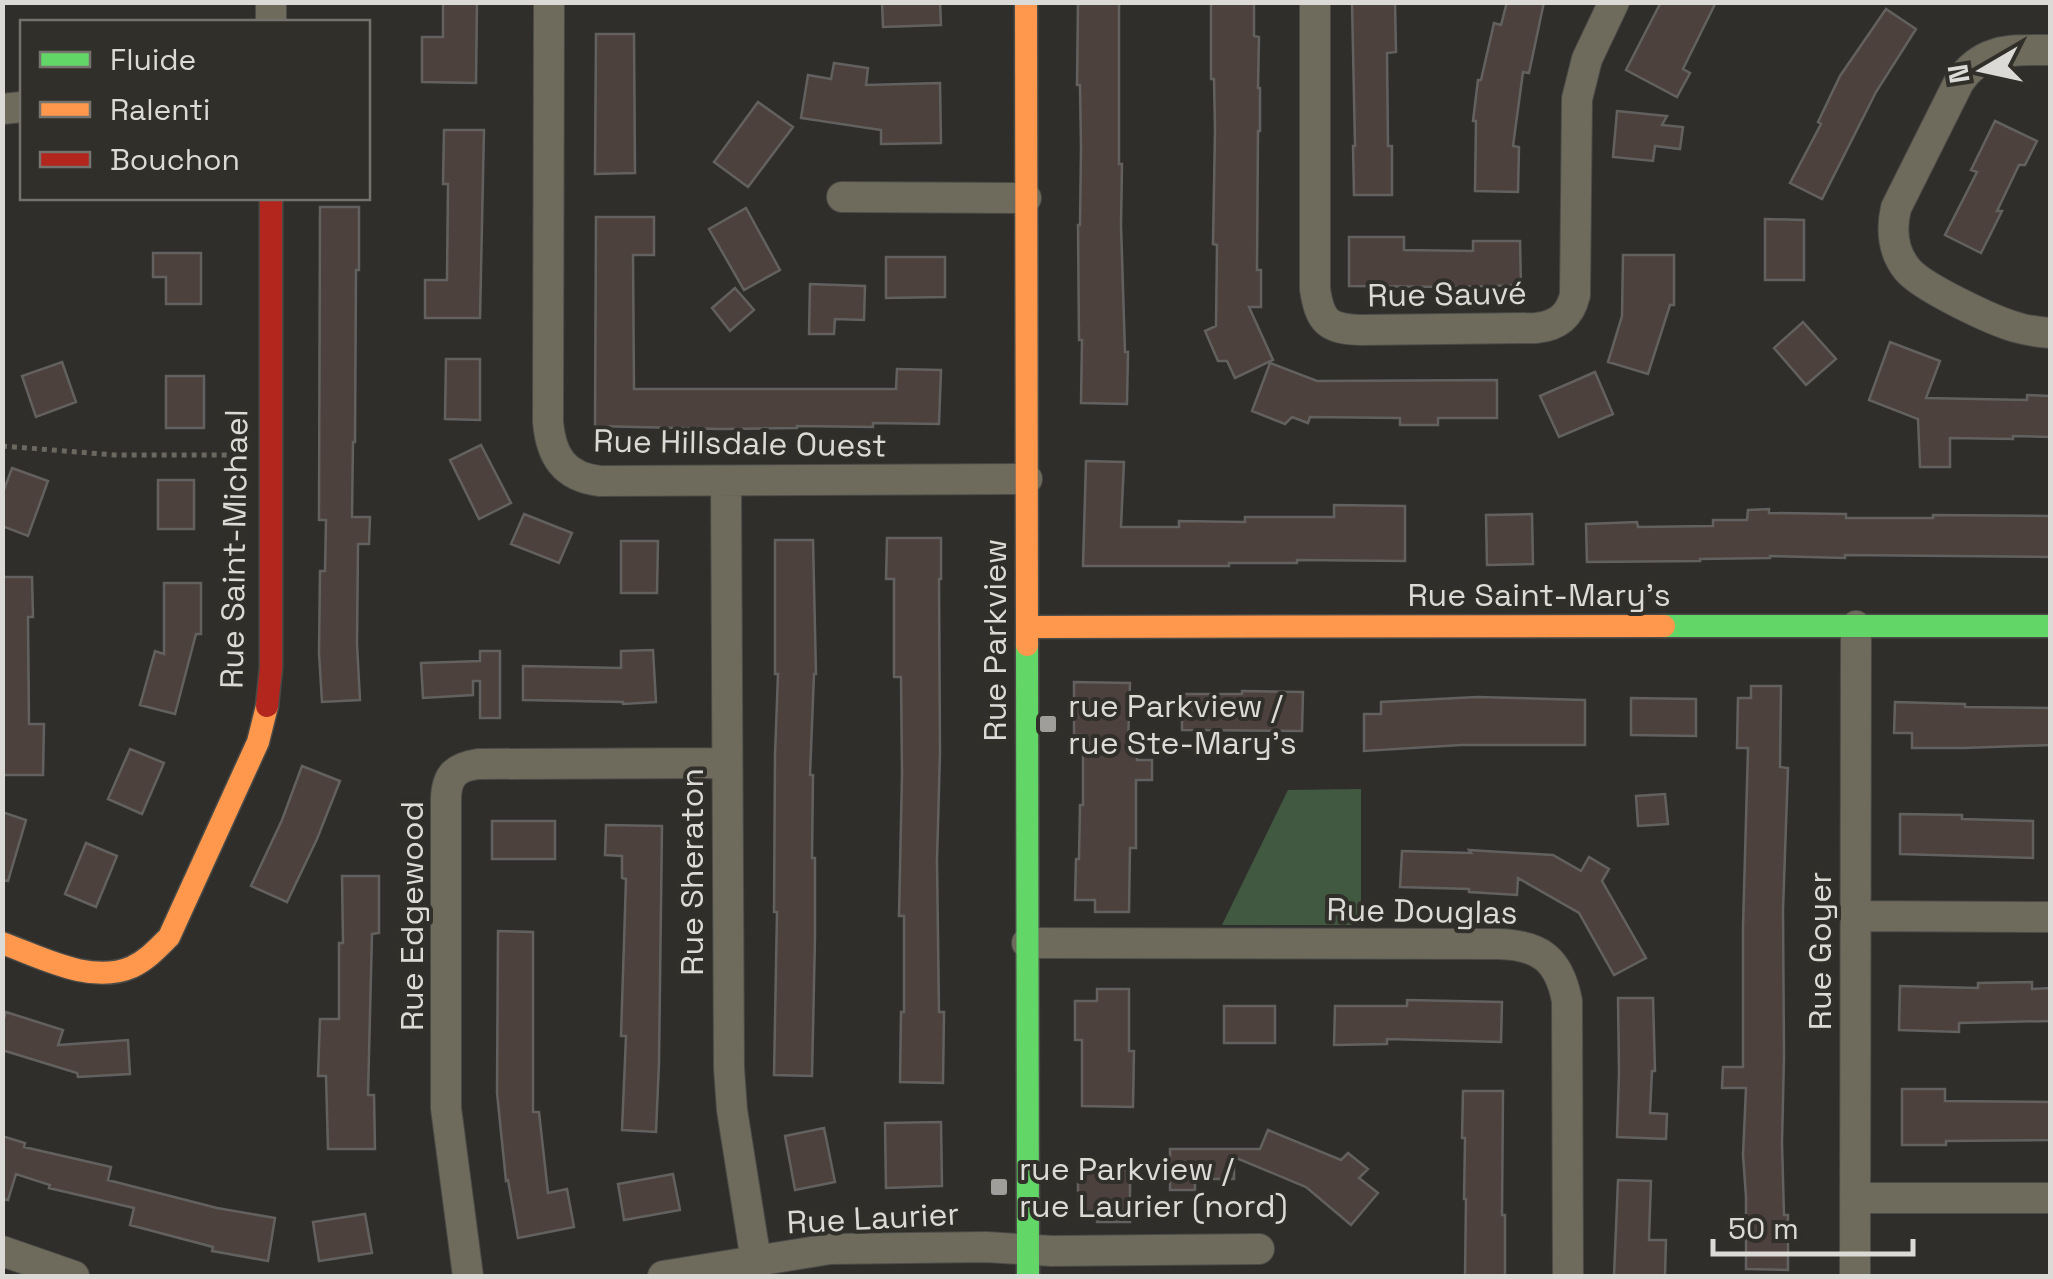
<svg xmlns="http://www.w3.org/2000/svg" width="2053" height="1279" font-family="'Space Grotesk',sans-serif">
	<rect width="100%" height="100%" fill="#2f2e2b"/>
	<path fill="#425941" d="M1361,789V925H1222L1288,790Z"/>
	<path fill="#4c413c" stroke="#63615f" stroke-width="2.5" d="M443,2H477L476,83L422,82V37H443Z
		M882,2H940L941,25L883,27Z
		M1078,2H1119V164H1122L1121,225L1125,352H1128L1127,404L1081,403L1082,340H1079L1078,225H1080L1081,148L1080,85H1077Z
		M1211,2H1254V36L1259,37L1258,88H1260V131H1258L1257,270H1261V307H1249L1273,360L1235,378L1227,361H1218L1205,331L1216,326L1217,245L1213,244L1215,130L1214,79H1211Z
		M1352,2H1395L1396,52L1387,53L1388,146H1392V195H1354L1353,146H1355Z
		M1507,2H1544L1529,73L1523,72L1513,146L1519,147L1518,192L1475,191L1476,121H1473L1478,80H1481L1494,23L1501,25Z
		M1661,2H1716L1683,69L1690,73L1677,97L1626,70Z
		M1886,9L1916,29L1876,92L1822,199L1790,183L1821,124L1818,122L1840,76Z
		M596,34H634L635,173L595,174Z
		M834,63L868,68L866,85L940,83L941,143L881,144V130L801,118L808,75L831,79Z
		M758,102L793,127L748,187L714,162Z
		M1617,111L1667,116L1662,125L1683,127L1680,149L1655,146L1653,161L1613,157Z
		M1995,121L2037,141L2025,165H2019L1997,211H2002L1981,253L1945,235L1977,172L1971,170Z
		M444,130H484L480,318H425V280H447L448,184H443Z
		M320,207H359V270H356L355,442H353L352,517H370L369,544H358L357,644L360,700L322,702L319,653L320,571H325L326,520H319Z
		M746,208L780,270L744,290L709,229Z
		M596,217H654V255H633L634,389H896L897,369L941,370L939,424L873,423V427L797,426V428L721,429L595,426Z
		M1765,219L1804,220V280H1765Z
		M1349,237H1404V250L1473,251V241H1520L1521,285L1457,287L1349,286Z
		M153,253H201V304H166V277H153Z
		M1623,255H1674V305H1670L1648,374L1608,362L1622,316Z
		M886,257H945V297L886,298Z
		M810,284L865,286L864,320L835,319L834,334H809Z
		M735,288L754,310L730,331L712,308Z
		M1803,322L1836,359L1806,385L1774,348Z
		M1890,342L1940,361L1926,398L2027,400V395L2050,396V437L2013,436V439L1950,438V467H1920L1918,419L1869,400Z
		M446,359H480V420L445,419Z
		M62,362L76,402L36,417L22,376Z
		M1270,363L1317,381L1497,380V418H1438V425H1400V418L1310,417L1308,423L1292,417L1285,424L1252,411Z
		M1595,372L1613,414L1559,437L1540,396Z
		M166,376H204V428H166Z
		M481,445L511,503L479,519L450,460Z
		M1086,461L1124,462L1121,527H1179V521L1245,522V517H1334V505L1405,506V561L1297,560V563H1229V566H1083Z
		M12,468L48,481L28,536L2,526V495Z
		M158,480H194V529H158Z
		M1769,509V513L1846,514V518H1933V515L2050,516V557L1845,555V558L1770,556V558L1700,559V561L1587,562L1586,524L1637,522L1638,527L1713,526V520H1747L1748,510Z
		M524,514L572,533L559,563L511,544Z
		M1532,514L1533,564L1487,565L1486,515Z
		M887,538H941V579H939L940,752L937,861L939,1012H944L943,1083L900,1082L901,1012H904V916H899L902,774L901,677H894V579H886Z
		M775,540H813L816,674H814L810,775H813L812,858H815V937L812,1076L774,1075L777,912H774L775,755L778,674H775Z
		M621,541H658L657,593H621Z
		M2,577H32L33,617H28L29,724H44L43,775H2Z
		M164,583H201V634H196L175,714L140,705L155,651L164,654Z
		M653,650L656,702L623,704V702L523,700V666L621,668V651Z
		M480,651H500V718H480V681H473V695L423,698L421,663L480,661Z
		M1074,682L1130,683L1128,743H1137V760H1152V780H1136V848H1130L1129,912H1095V900H1075L1076,859H1079L1080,805H1083V735H1074Z
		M1751,686H1781L1780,767L1788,768L1783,910L1784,1057L1782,1143L1784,1215H1788V1270L1746,1269V1197L1743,1155L1746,1088H1722L1723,1067H1743V927L1748,748H1737L1738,698H1751Z
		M1242,691L1303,692L1302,731L1182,730V694H1242Z
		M1477,697L1585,700V745H1461L1364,751V714H1381V702Z
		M1631,698L1696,699V736L1631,735Z
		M1895,702L1965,704V707L2050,708V745L1964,748H1912V733H1894Z
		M130,749L164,763L142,814L108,799Z
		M302,766L340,781L317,839L287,902L251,886L282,820Z
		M1665,794L1668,824L1638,826L1636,796Z
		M2,812L26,820L8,881L2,880Z
		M1900,814L1962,815V819L2033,821V858L1900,854Z
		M492,821H555V859H492Z
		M606,825L662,826L659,1063L656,1132L622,1130L626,1036H621L626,879L622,878V856L605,855Z
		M86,843L117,856L96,907L65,894Z
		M1469,850L1553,855L1581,871L1589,857L1609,869L1602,881L1646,958L1614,975L1579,913L1518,878L1517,895L1469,892V889L1400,887L1402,851L1471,853Z
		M342,876H379V933L372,934L368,1095H374L375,1149H328L326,1076H318L320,1019H339V943H343Z
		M498,931L533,932V1112H539L548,1193L567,1189L574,1227L518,1238L508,1180L506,1181L497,1093Z
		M2032,982V989L2050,988V1021L1959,1023V1032L1899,1030L1900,986L1978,988V983Z
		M1097,989H1129V1051H1134L1133,1107L1082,1106V1040H1075V1001H1097Z
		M1618,998H1653L1655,1071H1652L1650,1113L1667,1114L1666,1139L1617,1137L1619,1073Z
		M1407,1000L1502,1002L1501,1042L1387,1039V1044L1334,1045L1335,1006H1407Z
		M1224,1006H1275V1043H1224Z
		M6,1012L63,1030L58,1045L128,1040L130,1074L78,1077L77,1073L2,1050V1024Z
		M1902,1089H1945V1101L2050,1102V1140L1946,1141V1145H1902Z
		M1463,1091H1503L1502,1215H1505V1276H1465L1466,1199H1464L1465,1138H1462Z
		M941,1122L942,1186L886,1188L885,1123Z
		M824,1128L835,1182L795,1190L785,1136Z
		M1268,1130L1341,1160L1348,1153L1368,1169L1359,1178L1378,1193L1351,1225L1306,1187L1234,1157V1179H1195V1190H1170V1149H1260Z
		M2,1136L25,1143L24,1147L111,1167L108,1180L217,1208L275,1218L268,1261L212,1251L213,1247L130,1225L134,1208L49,1188L50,1185L16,1174L8,1200L2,1199Z
		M1078,1170H1130V1222H1097V1212H1078Z
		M673,1174L680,1210L624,1220L618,1184Z
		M1618,1180L1651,1181L1649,1240H1666L1665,1276H1614Z
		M365,1214L372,1253L319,1261L313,1222Z"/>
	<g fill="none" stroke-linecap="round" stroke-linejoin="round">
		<g stroke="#4a4a47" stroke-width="32">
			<path id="street" d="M271,2V22
				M549,2L548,422C551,456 564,477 600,481L1027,479
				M1315,2V289C1320,322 1328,329 1361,330L1536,328C1557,326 1570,316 1575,295L1577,99L1587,59L1614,2
				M2050,50C2011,50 1983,47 1959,82L1896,208C1891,229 1893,252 1907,269C1921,287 1995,322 2019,328C2029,331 2040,332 2050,333
				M2,109L22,107
				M842,197L1026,198
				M726,481L729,1068L732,1110L756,1261
				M1855,916L2050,917
				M1027,943L1498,944C1540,945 1559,959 1567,1001L1568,1276
				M1855,1198H2050
				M2,1251L74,1276
				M468,1276L446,1108V798C447,775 456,767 478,764L727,763
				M663,1276L830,1249L986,1247L1052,1251L1259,1249
				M1855,1276L1856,626"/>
		</g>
		<g stroke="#4a4a47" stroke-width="25">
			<path id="fast" d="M1664,626H2050
				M1027,645L1028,1276"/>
		</g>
		<g stroke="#4a4a47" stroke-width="25">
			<path id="slow" d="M1026,2L1027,645
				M1028,627L1664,626
				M2,943C41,957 91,985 132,967C147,960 158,948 169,937L258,742L267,706"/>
		</g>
		<g stroke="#4a4a47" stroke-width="25">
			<path id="jam" d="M267,706L271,668V198"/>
		</g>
		<path stroke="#6b6860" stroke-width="5" stroke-dasharray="5 5" stroke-linecap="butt" d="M2,446L115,455H239"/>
		<use href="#street" stroke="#6e6a5c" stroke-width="30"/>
		<use href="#fast" stroke="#63d668" stroke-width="22"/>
		<use href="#slow" stroke="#ff974d" stroke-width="22"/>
		<use href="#jam" stroke="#b3261e" stroke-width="22"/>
	</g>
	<g fill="#9f9e9a" stroke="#312f29" stroke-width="4">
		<rect x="1038" y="714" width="20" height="20" rx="5"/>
		<rect x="989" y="1177" width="20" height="20" rx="5"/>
	</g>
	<g text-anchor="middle" stroke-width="8" stroke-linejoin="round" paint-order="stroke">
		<g font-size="32" fill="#dbdad6" stroke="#312f29">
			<text transform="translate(1447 294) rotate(-1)" y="11">Rue Sauvé</text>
			<text transform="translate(740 443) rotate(1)" y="11">Rue Hillsdale Ouest</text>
			<text transform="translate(234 549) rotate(-89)" y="11">Rue Saint-Michael</text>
			<text x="1539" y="606">Rue Saint-Mary's</text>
			<text transform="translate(995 640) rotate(-90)" y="11">Rue Parkview</text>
			<text transform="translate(692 872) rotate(-90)" y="11">Rue Sheraton</text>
			<text transform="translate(1422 911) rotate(1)" y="11">Rue Douglas</text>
			<text transform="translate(412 916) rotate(-90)" y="11">Rue Edgewood</text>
			<text transform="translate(1820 951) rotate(-90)" y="11">Rue Goyer</text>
			<text transform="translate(873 1218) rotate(-3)" y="11">Rue Laurier</text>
		</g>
		<g font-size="32" fill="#dbdad6" stroke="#312f29" text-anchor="start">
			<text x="1068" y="717">rue Parkview /<tspan x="1068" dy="37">rue Ste-Mary's</tspan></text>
			<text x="1019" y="1180">rue Parkview /<tspan x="1019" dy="37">rue Laurier (nord)</tspan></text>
		</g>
	</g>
	<rect width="2053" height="1279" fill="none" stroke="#dbdad6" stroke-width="10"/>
	<rect x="20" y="20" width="350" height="180" fill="#312f29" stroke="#75736e" stroke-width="2.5"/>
	<rect x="40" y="52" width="50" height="15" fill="#63d668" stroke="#75736e" stroke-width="2.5"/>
	<text x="110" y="70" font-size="30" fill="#dbdad6">Fluide</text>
	<rect x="40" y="102" width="50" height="15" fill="#ff974d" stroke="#75736e" stroke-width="2.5"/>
	<text x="110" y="120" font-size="30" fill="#dbdad6">Ralenti</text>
	<rect x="40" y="152" width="50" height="15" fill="#b3261e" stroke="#75736e" stroke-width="2.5"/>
	<text x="110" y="170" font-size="30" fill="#dbdad6">Bouchon</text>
	<g transform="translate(1983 70) rotate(261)" stroke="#312f29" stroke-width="8" paint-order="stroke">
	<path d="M0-8L18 38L0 25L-18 38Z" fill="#dbdad6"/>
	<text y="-15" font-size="28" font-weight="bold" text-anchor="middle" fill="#dbdad6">N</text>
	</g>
	<path d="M1713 1239v15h200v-15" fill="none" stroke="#dbdad6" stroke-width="5"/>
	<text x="1728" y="1239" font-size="30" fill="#dbdad6" stroke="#312f29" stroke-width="8" paint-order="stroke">50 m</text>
</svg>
